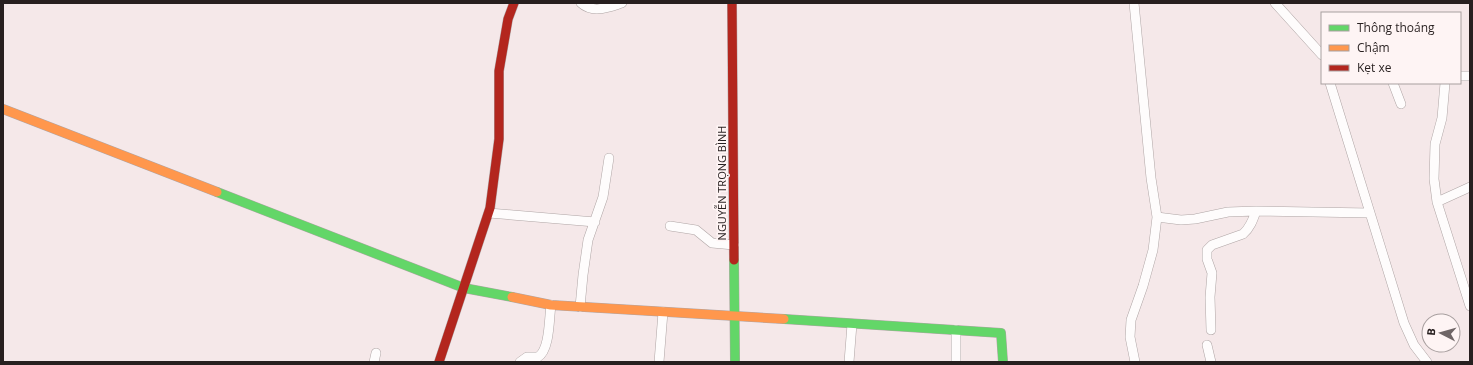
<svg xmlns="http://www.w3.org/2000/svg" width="1473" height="365" font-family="'Open Sans',sans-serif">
	<rect width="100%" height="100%" fill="#f5e8e9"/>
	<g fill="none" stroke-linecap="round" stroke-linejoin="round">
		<g stroke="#afa5a5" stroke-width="10">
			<path id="street" d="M581,3C593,14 609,7 622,3
				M1134,3L1151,178L1157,217L1153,250L1143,286L1131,320L1130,337L1135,362
				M1275,3L1322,55
				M1460,76H1470
				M1330,83L1404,323L1414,345L1427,362
				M1393,83L1401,104
				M1445,83L1442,118L1435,144L1434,179L1437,202L1470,306
				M1437,202L1470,187
				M489,213L595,222
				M1157,217L1181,220L1195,219L1228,212L1256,211L1370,213
				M670,226L696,230L712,243L734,245
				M580,307L583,275L588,240L603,197L609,158
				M1211,330L1210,297L1212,273L1207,259V250L1212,245L1243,234C1250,228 1253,220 1256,211
				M1207,345L1211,362
				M374,362L376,353
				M520,362L527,357H538C550,350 549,318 551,305
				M659,362L663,312
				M849,362L852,324
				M956,362V330"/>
		</g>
		<g stroke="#afa5a5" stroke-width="10">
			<path id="fast" d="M217,192L464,288L512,297
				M734,260L735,362
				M784,319L1001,333L1003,362"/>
		</g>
		<g stroke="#afa5a5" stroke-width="10">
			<path id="slow" d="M3,109L217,192
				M512,297L551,305L784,319"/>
		</g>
		<g stroke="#afa5a5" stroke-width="10">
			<path id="jam" d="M732,3L734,260
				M439,362L490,208L499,139V71L508,19L514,3"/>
		</g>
		<use href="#street" stroke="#fefcfc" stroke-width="9"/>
		<use href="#fast" stroke="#63d668" stroke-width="9"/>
		<use href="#slow" stroke="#ff974d" stroke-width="9"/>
		<use href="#jam" stroke="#b3261e" stroke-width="9"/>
	</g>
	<g text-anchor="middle" stroke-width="3.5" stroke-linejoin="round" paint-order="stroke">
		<g font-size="11" fill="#271f1f" stroke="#fef4f4">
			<text transform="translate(722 183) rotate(-90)" y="4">NGUYỄN TRỌNG BÌNH</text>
		</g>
	</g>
	<rect width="1473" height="365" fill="none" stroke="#271f1f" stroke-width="8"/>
	<rect x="1321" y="12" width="140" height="72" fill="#fef4f4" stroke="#a89f9f"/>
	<rect x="1329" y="25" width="20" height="6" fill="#63d668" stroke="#a89f9f"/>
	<text x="1357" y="32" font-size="12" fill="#271f1f">Thông thoáng</text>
	<rect x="1329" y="45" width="20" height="6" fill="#ff974d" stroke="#a89f9f"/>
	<text x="1357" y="52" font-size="12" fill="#271f1f">Chậm</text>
	<rect x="1329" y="65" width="20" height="6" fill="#b3261e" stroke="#a89f9f"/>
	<text x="1357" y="72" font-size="12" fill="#271f1f">Kẹt xe</text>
	<g transform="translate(1441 333) rotate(276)"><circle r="19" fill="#fef4f4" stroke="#a89f9f"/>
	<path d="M0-3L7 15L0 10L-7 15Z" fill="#6f6566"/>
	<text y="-6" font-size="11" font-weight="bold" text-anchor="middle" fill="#271f1f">B</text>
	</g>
</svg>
